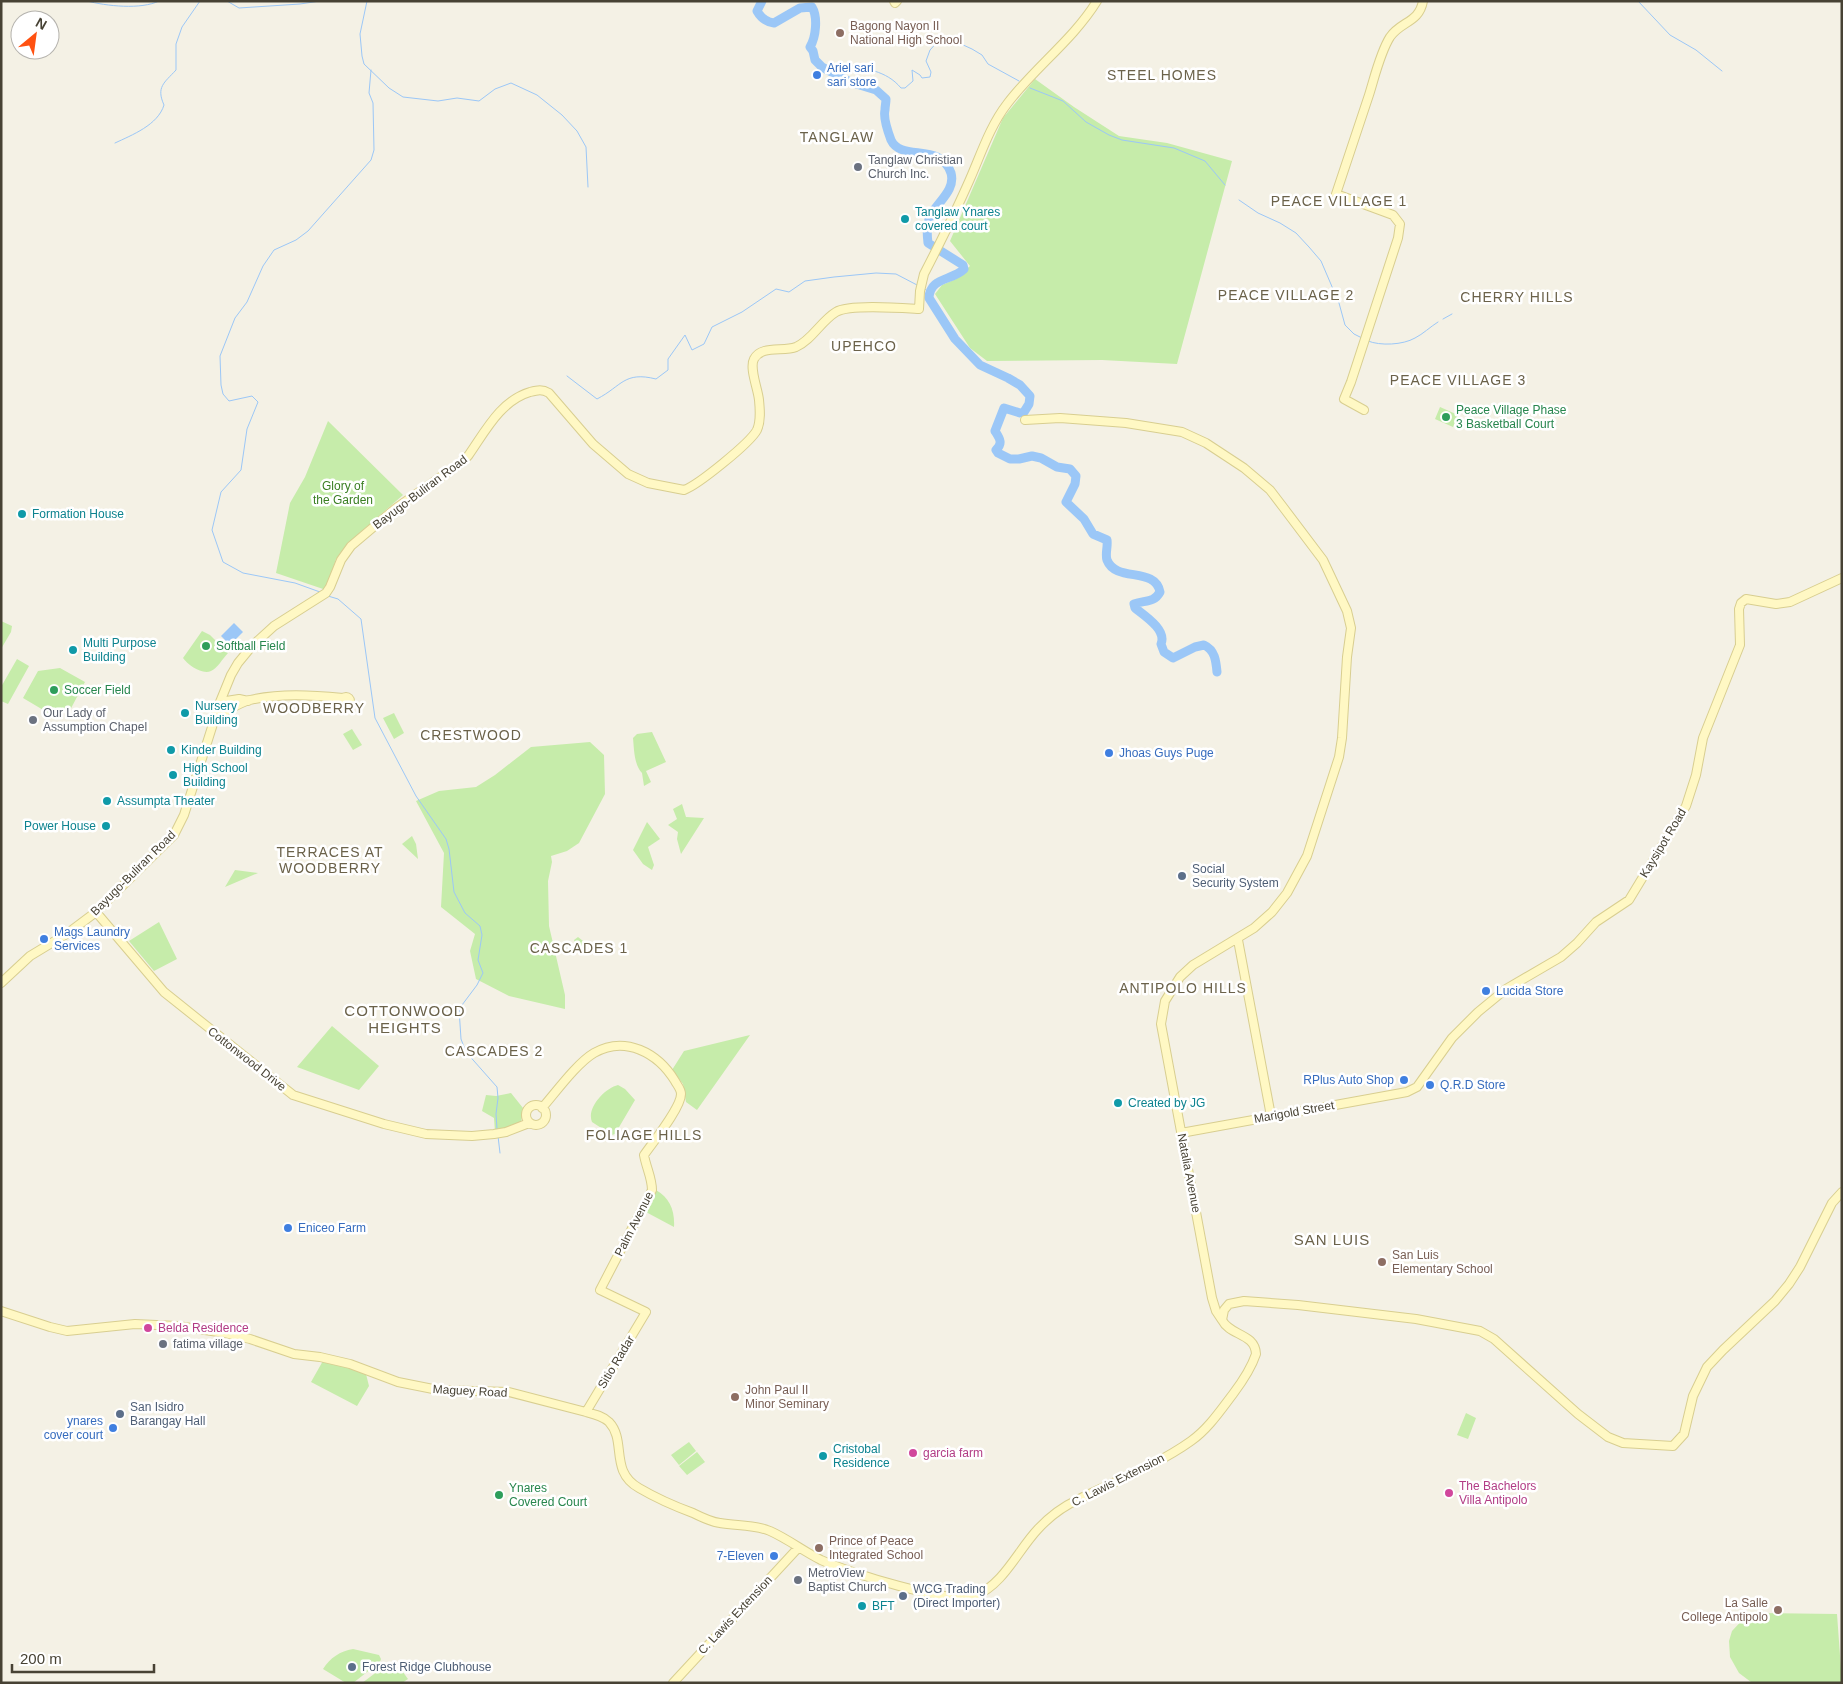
<svg xmlns="http://www.w3.org/2000/svg" width="1843" height="1684" font-family="Helvetica,sans-serif">
	<rect width="100%" height="100%" fill="#f4f1e5"/>
	<path fill="#c6ecaa" d="M1035,79L1074,107L1119,136L1167,143L1232,161L1177,364L1102,360L987,361L970,348L935,294L942,285L956,279L970,266L950,241L1003,118Z
		M1440,407L1458,415L1453,427L1435,419Z
		M328,421L403,495L347,544L336,559L326,590L276,573L290,503L305,477Z
		M1,621L12,626L11,632L1,649Z
		M202,631L210,635L228,653C223,658 217,669 211,671C202,675 188,665 183,658Z
		M17,659L29,666L8,704L1,701V687Z
		M60,668L85,682L69,712L64,711L62,714H50L23,698L38,671Z
		M394,713L404,733L394,739L383,718Z
		M352,729L362,745L353,750L343,734Z
		M652,732L666,762L646,771L651,782L644,786L642,773C634,765 634,748 633,738L637,734Z
		M590,742L604,755L605,794L579,843L567,851L551,856L552,862L548,881L549,926L565,995V1009L509,996L476,979L470,951L475,934L441,907L444,853L416,801L439,791L476,787L495,775L531,747Z
		M682,804L686,817L704,818L681,854L677,839L678,832L668,825L677,819L673,809Z
		M647,822L660,839L648,847L654,865L652,870L643,864L633,850Z
		M412,836L416,844L418,859L402,844Z
		M235,870L258,873L225,887Z
		M159,922L177,959L154,971L129,941Z
		M578,937L583,941L585,945L581,951L577,950L574,940Z
		M332,1026L379,1066L359,1090L297,1067Z
		M750,1035L697,1110L686,1102L683,1084L672,1070L684,1051Z
		M618,1085L625,1089L635,1100L615,1134L612,1135L592,1122C586,1108 605,1088 618,1085Z
		M511,1093L523,1108L521,1123L495,1132L494,1118L482,1111L486,1095L496,1096Z
		M656,1190C670,1198 675,1211 674,1227L644,1211Z
		M324,1359L365,1370L369,1386L357,1406L311,1382Z
		M1466,1413L1476,1418L1468,1439L1457,1435Z
		M689,1442L696,1451L679,1465L671,1455Z
		M697,1452L705,1462L687,1475L679,1466Z
		M1749,1613L1837,1614L1842,1683L1751,1682L1739,1673L1730,1657L1729,1641L1732,1631Z
		M353,1649L379,1655L381,1659L380,1662L353,1683H346L323,1669C330,1658 340,1651 353,1649Z
		M386,1665L394,1668H400L408,1679L402,1683H362Z"/>
	<path fill="#9bc7f7" d="M234,623L243,632L230,645L221,636Z"/>
	<g fill="none" stroke-linecap="round" stroke-linejoin="round">
		<path stroke="#9bc7f7" stroke-width="1" d="M87,1C106,6 141,10 159,1
			M227,1L239,8L300,4L320,1
			M367,1L360,34L362,56L364,64L389,88L403,97L438,101L457,98L479,101L495,89L511,83L537,95L562,115L577,131L586,147L588,187
			M1638,1L1670,35L1696,50L1722,71
			M836,73L844,64C865,69 886,70 901,88H905L913,81L912,70L920,75L922,78L930,77L931,72L926,61L930,50L941,38L950,39L972,49L982,55L988,64L1019,81
			M1030,88L1063,101L1086,122L1109,135L1122,140L1174,148L1205,161L1225,185
			M115,143C132,135 158,125 164,105C156,87 164,83 176,70V44L182,27L200,1
			M1239,200L1258,213L1280,223L1296,233L1309,247L1321,261L1339,303L1345,325L1354,334L1362,338
			M923,288L929,292
			M1443,319L1452,314
			M1368,341C1380,346 1403,345 1415,338C1423,334 1430,327 1438,322
			M567,376L597,399C622,386 624,371 656,379L668,370V359L685,335L692,350L704,344L712,327L742,312L776,289L789,292L805,281L834,277L876,273L896,274L917,285
			M320,592L295,583L243,573L223,562L212,530L221,492L241,470L247,429L258,402L252,396L229,401L223,394L221,385L220,356L235,318L247,302L263,266L274,250L296,240L308,231L371,160L374,150L373,103L369,93L371,70
			M328,596L338,599L361,619L375,718L416,796L446,839L449,849L454,892L465,913L480,926L482,935L478,960L483,973L477,985L459,1009L461,1039L466,1052L497,1087L498,1098L496,1114L497,1129
			M498,1136L500,1153"/>
		<path stroke="#9bc7f7" stroke-width="9" d="M762,1L757,11C761,18 766,22 774,23L800,8L812,7C818,17 816,37 810,47L813,51L815,60L822,67L850,82L876,90L886,99C886,103 885,106 885,110C883,118 888,132 891,140C901,162 941,142 951,173C956,191 936,203 930,217C926,225 927,235 928,243L963,265L964,269C952,281 930,277 929,298L955,339L980,365L1008,378L1020,385L1030,396L1029,404L1024,412L1020,413L1004,408L995,431C1000,439 1003,443 996,450L998,453L1010,459H1019L1032,456L1041,458L1057,467L1070,469L1076,476L1075,484L1066,502L1084,519L1093,534L1107,540C1108,547 1105,554 1107,560C1116,583 1155,566 1160,592C1154,603 1145,600 1134,604L1135,608C1145,616 1167,630 1161,644L1164,652L1173,658L1195,647L1204,645C1215,650 1216,661 1217,672"/>
		<g stroke="#d8ce90" stroke-width="10">
			<path id="secondary" d="M894,1L895,3L897,1
				M1364,410L1344,399L1351,382L1398,238L1400,224L1393,215L1336,194C1347,161 1358,128 1369,95C1375,76 1380,53 1390,37C1401,21 1419,23 1423,1
				M1025,420L1060,418L1126,423L1182,432L1206,443L1244,468L1270,490L1283,507L1323,560L1347,611L1351,628L1347,657L1342,738L1339,757L1307,856L1287,893L1272,912L1254,928L1193,965L1180,977L1165,1001L1161,1024L1212,1298L1216,1311L1222,1320
				M342 701a4 4 0 1 1 8 0a4 4 0 1 1-8 0Z
				M220,702L239,699L248,701
				M215,717C226,712 238,703 250,700C280,693 312,695 343,698
				M96,912L164,992L293,1095L384,1124L426,1134L472,1136L494,1134L506,1132L529,1123
				M1238,940L1271,1116
				M1,983L30,956L68,933L96,912L174,835L184,815L220,702L231,675L238,663L252,646L274,626L326,593L330,587L341,560L351,546L396,508L462,462L468,456C485,432 500,401 530,392C538,390 542,389 549,393L593,444L628,474L648,483L684,490C698,485 750,443 757,430C761,421 760,410 759,400C758,389 749,368 754,359C761,345 783,352 796,347C812,340 821,321 836,312C849,304 902,308 919,309L920,291L924,274C940,243 956,211 970,179C981,154 990,126 1007,104C1034,68 1073,40 1097,1
				M526 1115a10 10 0 1 1 20 0a10 10 0 1 1-20 0Z
				M542,1108C556,1092 577,1063 594,1053C625,1035 658,1053 675,1081C677,1085 681,1089 681,1094C681,1108 653,1142 644,1155C646,1167 652,1178 652,1190L600,1290L646,1312L586,1412
				M1181,1133L1407,1092L1417,1087L1452,1038L1478,1012L1506,989L1561,957L1577,943L1596,922L1629,900L1686,806L1696,775L1703,738L1740,645L1739,609L1741,603L1746,599L1776,604L1790,602L1842,578
				M1,1311L50,1327L67,1331L135,1324L178,1326L225,1333L250,1339L294,1354L320,1357L350,1364L398,1382L438,1390L509,1392L586,1412C594,1414 603,1416 609,1422C627,1441 609,1471 639,1488C656,1498 674,1506 693,1513C701,1517 711,1522 720,1523C737,1526 753,1524 770,1531C788,1539 803,1551 821,1560C847,1572 951,1605 975,1596C1004,1584 1018,1550 1038,1529C1049,1517 1064,1506 1079,1499C1114,1482 1159,1464 1191,1441C1208,1429 1220,1411 1233,1394C1242,1382 1251,1369 1256,1354C1255,1333 1230,1336 1222,1320L1224,1310L1229,1304L1244,1301L1298,1305L1416,1319L1480,1331L1494,1339L1578,1414L1608,1437L1623,1443L1673,1446L1684,1434L1693,1396L1707,1367L1723,1350L1775,1301L1789,1284L1800,1267L1832,1203L1842,1192
				M673,1683L798,1548"/>
		</g>
		<use href="#secondary" stroke="#fff8c4" stroke-width="8"/>
	</g>
	<g fill="#8d6e63" stroke="#fff" stroke-width="2">
		<circle cx="840" cy="33" r="5"/>
		<circle cx="1382" cy="1262" r="5"/>
		<circle cx="735" cy="1397" r="5"/>
		<circle cx="819" cy="1548" r="5"/>
		<circle cx="1778" cy="1610" r="5"/>
	</g>
	<g fill="#3f7fe0" stroke="#fff" stroke-width="2">
		<circle cx="817" cy="75" r="5"/>
		<circle cx="1109" cy="753" r="5"/>
		<circle cx="44" cy="939" r="5"/>
		<circle cx="1486" cy="991" r="5"/>
		<circle cx="1404" cy="1080" r="5"/>
		<circle cx="1430" cy="1085" r="5"/>
		<circle cx="288" cy="1228" r="5"/>
		<circle cx="113" cy="1428" r="5"/>
		<circle cx="774" cy="1556" r="5"/>
	</g>
	<g fill="#6b7280" stroke="#fff" stroke-width="2">
		<circle cx="858" cy="167" r="5"/>
		<circle cx="33" cy="720" r="5"/>
		<circle cx="163" cy="1344" r="5"/>
		<circle cx="798" cy="1580" r="5"/>
	</g>
	<g fill="#0f9aa8" stroke="#fff" stroke-width="2">
		<circle cx="905" cy="219" r="5"/>
		<circle cx="22" cy="514" r="5"/>
		<circle cx="73" cy="650" r="5"/>
		<circle cx="185" cy="713" r="5"/>
		<circle cx="171" cy="750" r="5"/>
		<circle cx="173" cy="775" r="5"/>
		<circle cx="107" cy="801" r="5"/>
		<circle cx="106" cy="826" r="5"/>
		<circle cx="1118" cy="1103" r="5"/>
		<circle cx="823" cy="1456" r="5"/>
		<circle cx="862" cy="1606" r="5"/>
	</g>
	<g fill="#2e9e5b" stroke="#fff" stroke-width="2">
		<circle cx="1446" cy="417" r="5"/>
		<circle cx="206" cy="646" r="5"/>
		<circle cx="54" cy="690" r="5"/>
		<circle cx="499" cy="1495" r="5"/>
	</g>
	<g fill="#5c6f8a" stroke="#fff" stroke-width="2">
		<circle cx="1182" cy="876" r="5"/>
		<circle cx="120" cy="1414" r="5"/>
		<circle cx="903" cy="1596" r="5"/>
		<circle cx="352" cy="1667" r="5"/>
	</g>
	<g fill="#d1479c" stroke="#fff" stroke-width="2">
		<circle cx="148" cy="1328" r="5"/>
		<circle cx="913" cy="1453" r="5"/>
		<circle cx="1449" cy="1493" r="5"/>
	</g>
	<g text-anchor="middle" stroke-width="5" stroke-linejoin="round" paint-order="stroke">
		<g font-size="12" fill="#785e54" stroke="#fff" text-anchor="start">
			<text x="850" y="30">Bagong Nayon II<tspan x="850" dy="14">National High School</tspan></text>
			<text x="1392" y="1259">San Luis<tspan x="1392" dy="14">Elementary School</tspan></text>
			<text x="745" y="1394">John Paul II<tspan x="745" dy="14">Minor Seminary</tspan></text>
			<text x="829" y="1545">Prince of Peace<tspan x="829" dy="14">Integrated School</tspan></text>
			<text x="1768" y="1607" text-anchor="end">La Salle<tspan x="1768" dy="14">College Antipolo</tspan></text>
		</g>
		<g font-size="12" fill="#366cbe" stroke="#fff" text-anchor="start">
			<text x="827" y="72">Ariel sari<tspan x="827" dy="14">sari store</tspan></text>
			<text x="1119" y="757">Jhoas Guys Puge</text>
			<text x="54" y="936">Mags Laundry<tspan x="54" dy="14">Services</tspan></text>
			<text x="1496" y="995">Lucida Store</text>
			<text x="1394" y="1084" text-anchor="end">RPlus Auto Shop</text>
			<text x="1440" y="1089">Q.R.D Store</text>
			<text x="298" y="1232">Eniceo Farm</text>
			<text x="103" y="1425" text-anchor="end">ynares<tspan x="103" dy="14">cover court</tspan></text>
			<text x="764" y="1560" text-anchor="end">7-Eleven</text>
		</g>
		<g font-size="12" fill="#5b616d" stroke="#fff" text-anchor="start">
			<text x="868" y="164">Tanglaw Christian<tspan x="868" dy="14">Church Inc.</tspan></text>
			<text x="43" y="717">Our Lady of<tspan x="43" dy="14">Assumption Chapel</tspan></text>
			<text x="173" y="1348">fatima village</text>
			<text x="808" y="1577">MetroView<tspan x="808" dy="14">Baptist Church</tspan></text>
		</g>
		<g font-size="12" fill="#0d838f" stroke="#fff" text-anchor="start">
			<text x="915" y="216">Tanglaw Ynares<tspan x="915" dy="14">covered court</tspan></text>
			<text x="32" y="518">Formation House</text>
			<text x="83" y="647">Multi Purpose<tspan x="83" dy="14">Building</tspan></text>
			<text x="195" y="710">Nursery<tspan x="195" dy="14">Building</tspan></text>
			<text x="181" y="754">Kinder Building</text>
			<text x="183" y="772">High School<tspan x="183" dy="14">Building</tspan></text>
			<text x="117" y="805">Assumpta Theater</text>
			<text x="96" y="830" text-anchor="end">Power House</text>
			<text x="1128" y="1107">Created by JG</text>
			<text x="833" y="1453">Cristobal<tspan x="833" dy="14">Residence</tspan></text>
			<text x="872" y="1610">BFT</text>
		</g>
		<g font-size="12" fill="#27864d" stroke="#fff" text-anchor="start">
			<text x="1456" y="414">Peace Village Phase<tspan x="1456" dy="14">3 Basketball Court</tspan></text>
			<text x="216" y="650">Softball Field</text>
			<text x="64" y="694">Soccer Field</text>
			<text x="509" y="1492">Ynares<tspan x="509" dy="14">Covered Court</tspan></text>
		</g>
		<g font-size="12" fill="#3a7e22" stroke="#fff">
			<text x="343" y="490">Glory of<tspan x="343" dy="14">the Garden</tspan></text>
		</g>
		<g font-size="12" fill="#474234" stroke="#fff">
			<text transform="translate(420 492) rotate(-37)" y="4">Bayugo-Buliran Road</text>
			<text transform="translate(1663 843) rotate(-59)" y="4">Kaysipot Road</text>
			<text transform="translate(133 873) rotate(-45)" y="4">Bayugo-Buliran Road</text>
			<text transform="translate(247 1059) rotate(38)" y="4">Cottonwood Drive</text>
			<text transform="translate(1294 1112) rotate(-10)" y="4">Marigold Street</text>
			<text transform="translate(1189 1173) rotate(79)" y="4">Natalia Avenue</text>
			<text transform="translate(634 1224) rotate(-63)" y="4">Palm Avenue</text>
			<text transform="translate(616 1362) rotate(-59)" y="4">Sitio Radar</text>
			<text transform="translate(470 1391) rotate(3)" y="4">Maguey Road</text>
			<text transform="translate(1118 1480) rotate(-27)" y="4">C. Lawis Extension</text>
			<text transform="translate(735 1615) rotate(-47)" y="4">C. Lawis Extension</text>
		</g>
		<g font-size="12" fill="#4e5e75" stroke="#fff" text-anchor="start">
			<text x="1192" y="873">Social<tspan x="1192" dy="14">Security System</tspan></text>
			<text x="130" y="1411">San Isidro<tspan x="130" dy="14">Barangay Hall</tspan></text>
			<text x="913" y="1593">WCG Trading<tspan x="913" dy="14">(Direct Importer)</tspan></text>
			<text x="362" y="1671">Forest Ridge Clubhouse</text>
		</g>
		<g font-size="12" fill="#b23c85" stroke="#fff" text-anchor="start">
			<text x="158" y="1332">Belda Residence</text>
			<text x="923" y="1457">garcia farm</text>
			<text x="1459" y="1490">The Bachelors<tspan x="1459" dy="14">Villa Antipolo</tspan></text>
		</g>
		<g font-size="14" letter-spacing="1" fill="#6b624a" stroke="#fff">
			<text x="1162" y="80">STEEL HOMES</text>
			<text x="837" y="142">TANGLAW</text>
			<text x="1339" y="206">PEACE VILLAGE 1</text>
			<text x="1286" y="300">PEACE VILLAGE 2</text>
			<text x="1517" y="302">CHERRY HILLS</text>
			<text x="864" y="351">UPEHCO</text>
			<text x="1458" y="385">PEACE VILLAGE 3</text>
			<text x="314" y="713">WOODBERRY</text>
			<text x="471" y="740">CRESTWOOD</text>
			<text x="330" y="857">TERRACES AT<tspan x="330" dy="16">WOODBERRY</tspan></text>
			<text x="579" y="953">CASCADES 1</text>
			<text x="1183" y="993">ANTIPOLO HILLS</text>
			<text x="494" y="1056">CASCADES 2</text>
			<text x="644" y="1140">FOLIAGE HILLS</text>
		</g>
		<g font-size="15" letter-spacing="1" fill="#6b624a" stroke="#fff">
			<text x="405" y="1016">COTTONWOOD<tspan x="405" dy="17">HEIGHTS</tspan></text>
			<text x="1332" y="1245">SAN LUIS</text>
		</g>
	</g>
	<rect width="1843" height="1684" fill="none" stroke="#474234" stroke-width="5"/>
	<g transform="translate(35 35) rotate(29)"><circle r="24" fill="#ffffff" stroke="#b5b3ae"/>
	<path d="M0-4L9 19L0 12L-9 19Z" fill="#ff5111"/>
	<text y="-8" font-size="14" font-weight="bold" text-anchor="middle" fill="#474234">N</text>
	</g>
	<path d="M12 1664v8h142v-8" fill="none" stroke="#474234" stroke-width="2.5"/>
	<text x="20" y="1664" font-size="15" fill="#474234" stroke="#ffffff" stroke-width="4" paint-order="stroke">200 m</text>
</svg>
